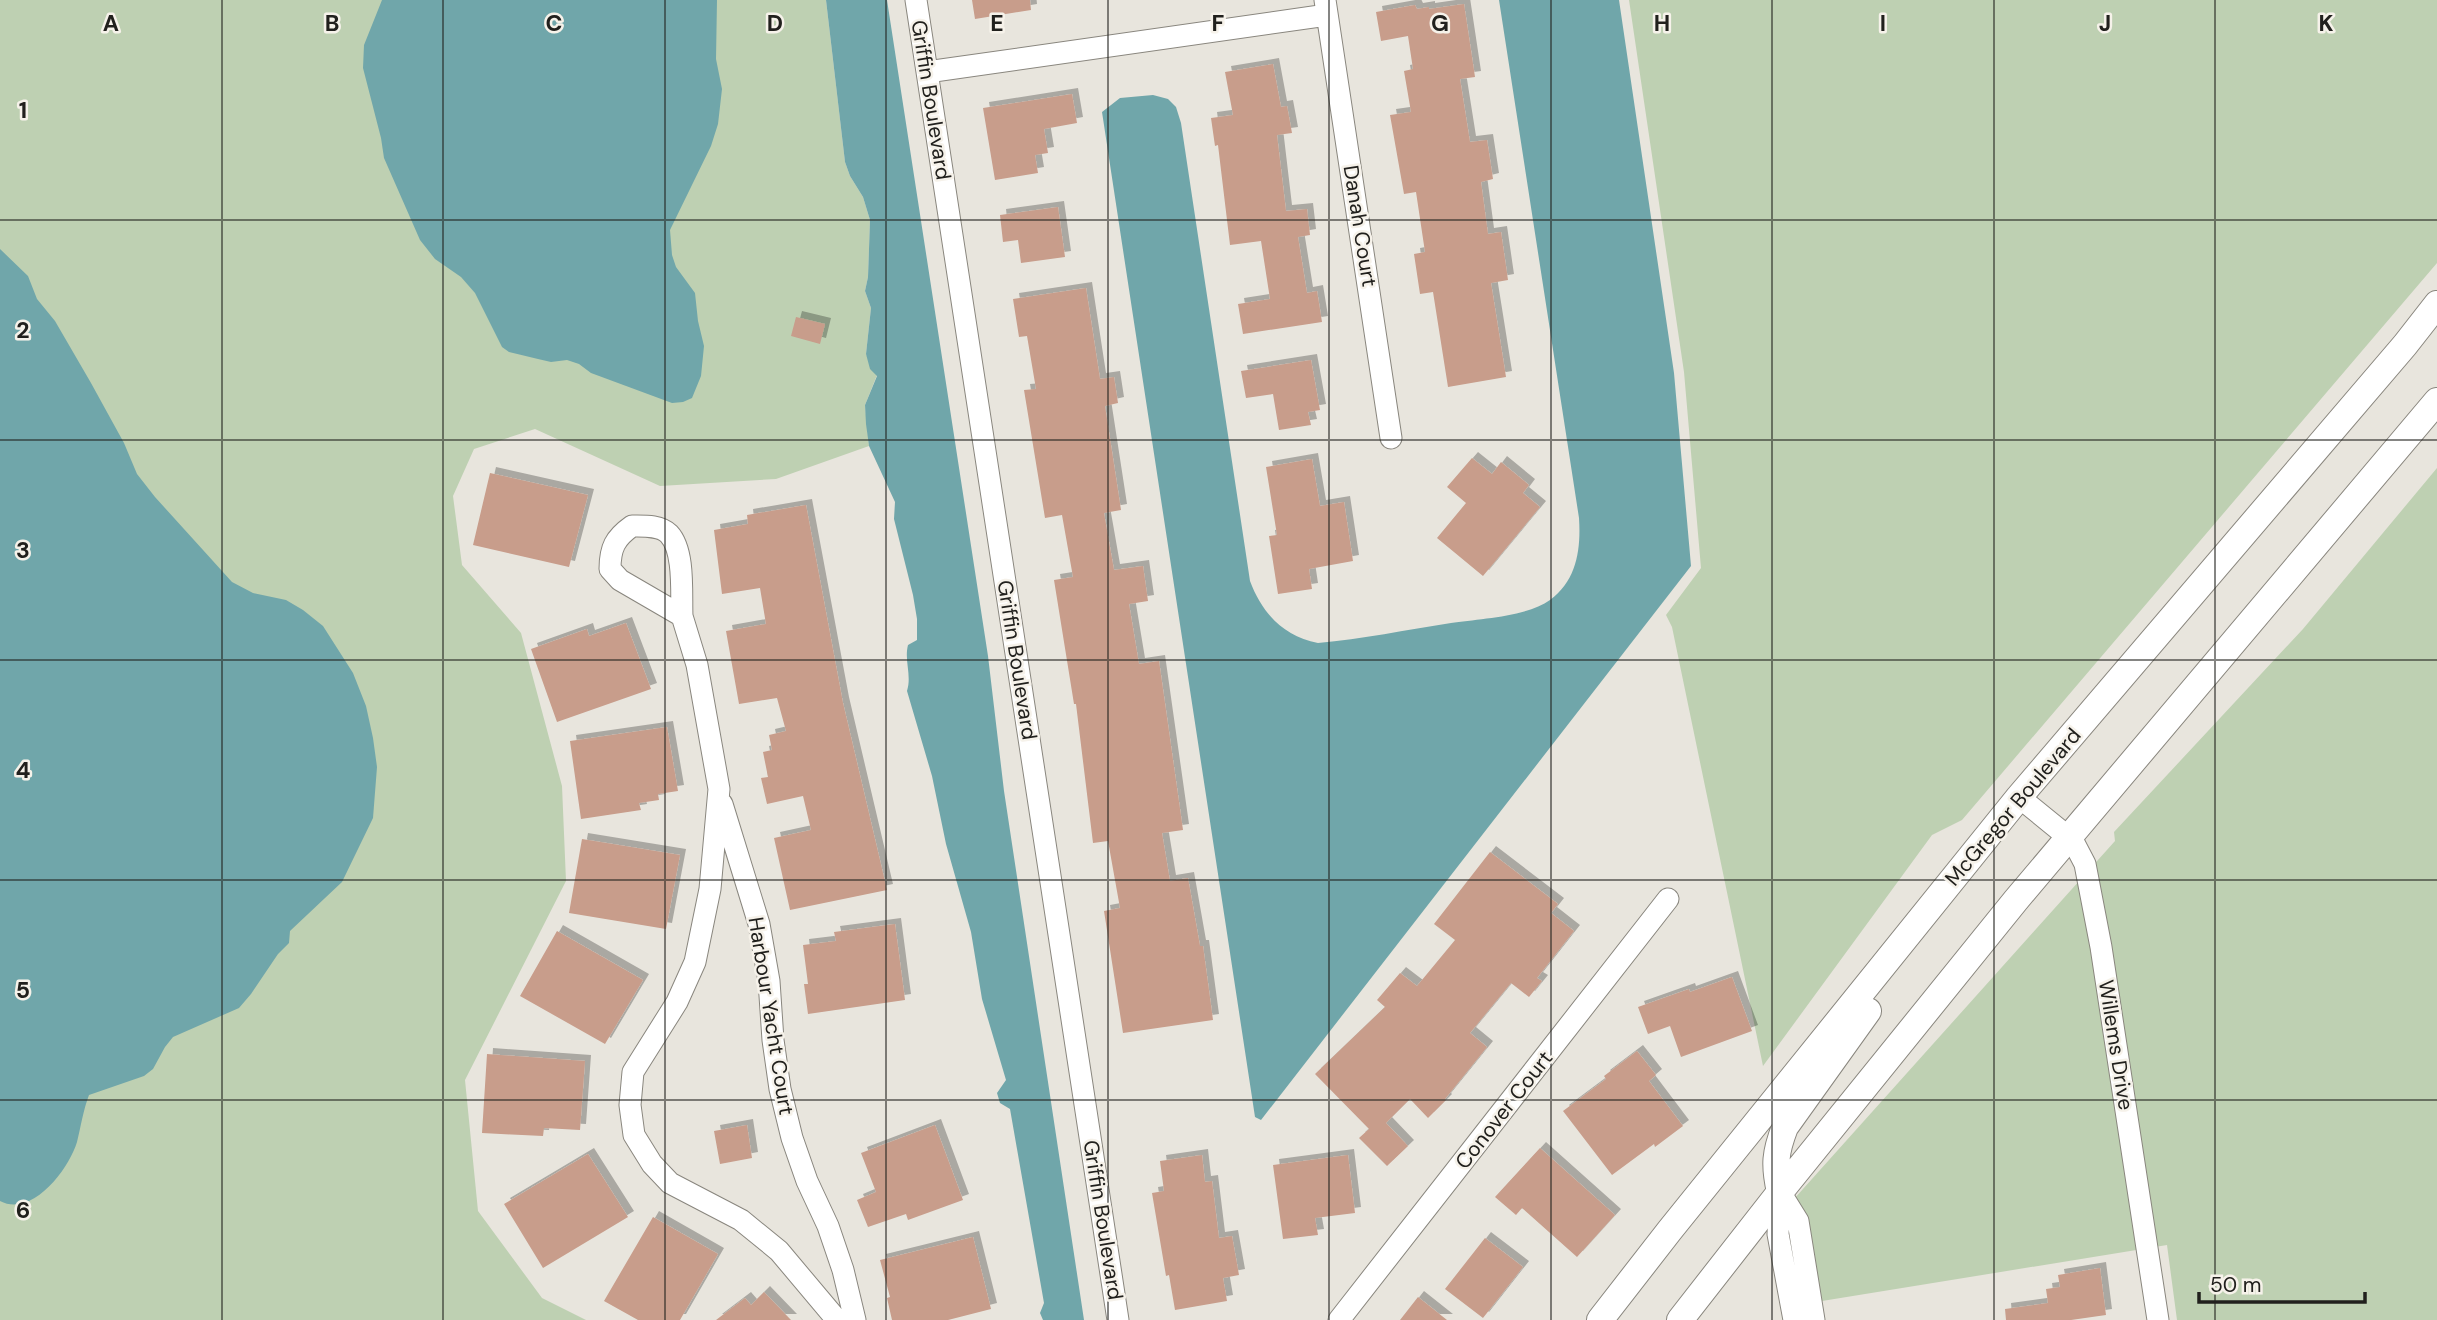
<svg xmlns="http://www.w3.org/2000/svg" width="2437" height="1320" font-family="'DM Sans',sans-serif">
	<defs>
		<filter id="shadow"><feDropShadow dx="6" dy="-6" stdDeviation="0" flood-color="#0004"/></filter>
	</defs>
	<rect width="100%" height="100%" fill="#e8e5dd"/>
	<path fill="#bed0b2" d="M0,0H826L845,162L850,176L863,197L870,220L868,277L865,291L871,308L866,354L877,375L865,405L869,446L776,479L660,486L535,429L474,449L453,496L462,565L521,633L562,786L566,881L465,1080L478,1211L542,1298L586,1320H0Z
		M1629,0H2437V263L1962,820L1932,835L1763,1066L1672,627L1666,615L1701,568L1684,372Z
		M2437,468V1320H2177L2167,1245L1822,1301L1794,1199L2115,841L2114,832L2303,629Z"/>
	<path fill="#70a6aa" d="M382,0H717L716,59L722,89L718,124L711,146L670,230L672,255L676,267L695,293L698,321L704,346L701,376L692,398L683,402L672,403L591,373L579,364L567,360L551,362L538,359L509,352L502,347L475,293L461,277L435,259L420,240L384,158L381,138L363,68L364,45Z
		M826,0H887L988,656L1004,791L1084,1320H1043L1040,1313L1044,1303L1010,1109L1000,1103L997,1093L1006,1080L982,999L971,932L946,844L932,776L907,691C912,675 904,661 908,645L917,640V619L913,595L894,519L895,502L869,446L866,424L865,405L877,376L870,369L866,354L871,308L865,291L868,277L870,220L863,197L850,176L845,162Z
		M1499,0H1619L1674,373L1691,566L1261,1120L1255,1117L1102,112L1120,98L1153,95L1168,99L1176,107L1181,123L1250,581C1262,613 1283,636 1318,643C1362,639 1406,630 1451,623C1478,619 1527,617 1550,600C1577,580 1581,549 1579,518Z
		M0,249L28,276L37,299L55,321L91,383L124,443L137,474L155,497L232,582L253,593L286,600L303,610L323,626L353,673L366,706L373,738L377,767L373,818L342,882L290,931L289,943L278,954L251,994L239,1008L173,1037L165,1047L153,1069L144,1076L89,1095C83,1111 81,1126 77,1142C69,1169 32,1218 0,1201Z"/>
	<path fill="#c89d8b" filter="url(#shadow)" d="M972,0H1030L1031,10L975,19Z
		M1464,4L1475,77L1460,79L1470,142L1487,140L1493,179L1481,182L1488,234L1501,232L1508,280L1491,283L1506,377L1448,387L1433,292L1420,294L1414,254L1425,252L1416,192L1404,194L1390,115L1411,112L1404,71L1413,69L1408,36L1381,41L1376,12L1415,5L1417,9L1429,7V9Z
		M1273,64L1281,107L1287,106L1292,133L1277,135L1286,211L1307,209L1310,235L1298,237L1307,293L1317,291L1322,322L1243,334L1238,304L1270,299L1261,241L1230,245L1218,145L1215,146L1211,118L1233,115L1225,72Z
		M1072,94L1077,123L1044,129L1048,153L1035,155L1038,173L995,180L983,108Z
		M1058,207L1065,257L1021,263L1018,240L1003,242L1000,215Z
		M1086,288L1100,379L1114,377L1118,403L1105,406L1121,510L1104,513L1114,570L1143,566L1148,601L1129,604L1139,664L1159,661L1183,830L1162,833L1170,881L1188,878L1200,946H1203L1213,1020L1123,1033L1104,911L1120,908L1108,841L1093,843L1076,704H1074L1054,580L1073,577L1062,515L1045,518L1024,390L1036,389L1027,336L1019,337L1013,299Z
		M796,317L825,324L820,344L791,336Z
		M1311,360L1320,410L1308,412L1311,425L1279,430L1273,394L1246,398L1241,371Z
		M1472,458L1492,474L1501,462L1529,485L1523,493L1540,507L1483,576L1437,538L1466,503L1447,487Z
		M1312,459L1320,506L1344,502L1353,561L1309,569L1312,589L1278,594L1269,536L1277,535L1266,467Z
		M490,473L588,495L569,567L473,545Z
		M806,505L843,703L887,890L790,910L774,838L811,830L803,796L767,804L761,778L768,777L763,752L772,750L769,735L786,731L777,698L739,704L726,631L766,624L760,588L722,594L714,530L748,524L747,515Z
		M626,623L651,689L557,722L531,649L587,629L589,636Z
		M667,727L678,791L658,794L659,800L639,803L641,810L581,819L570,741Z
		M582,839L680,855L666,929L569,913Z
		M1490,852L1558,904L1551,913L1574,931L1537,978L1542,981L1529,997L1511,983L1470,1033L1487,1047L1445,1099L1446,1100L1428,1118L1410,1099L1386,1123L1408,1146L1387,1166L1359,1138L1369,1129L1315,1074L1385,1007L1377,1000L1400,973L1417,986L1455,940L1434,924Z
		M895,924L905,1000L808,1014L804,984H808L803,945L836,941L834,932Z
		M557,931L643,980L605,1044L520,996Z
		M1732,977L1752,1031L1681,1057L1670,1026L1648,1034L1638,1007L1689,989L1690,992Z
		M1637,1051L1656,1075L1649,1081L1683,1126L1655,1147L1654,1144L1612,1175L1563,1111L1606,1079L1604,1076Z
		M487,1054L585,1061L580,1130L544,1128L543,1136L482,1133Z
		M747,1125L752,1158L720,1164L714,1131Z
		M935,1125L963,1200L908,1220L906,1214L868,1227L857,1200L876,1192L861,1153Z
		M1540,1148L1615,1215L1577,1257L1522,1208L1516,1215L1495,1197Z
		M588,1154L628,1217L543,1268L504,1204Z
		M1202,1155L1205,1182L1212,1181L1219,1238L1232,1236L1239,1275L1223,1278L1227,1301L1175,1310L1169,1275L1166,1276L1152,1193L1164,1191L1160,1161Z
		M1348,1155L1355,1213L1315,1218L1318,1235L1283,1239L1273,1165Z
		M653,1217L718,1254L680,1320H638L604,1301Z
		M973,1237L991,1309L948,1320H892L887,1298L890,1297L880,1260Z
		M1485,1238L1523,1267L1483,1318L1445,1289Z
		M2100,1268L2106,1315L2071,1320H2006L2005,1309L2048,1303L2046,1289L2060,1287L2058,1275Z
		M764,1292L791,1320H716L745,1298L751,1305Z
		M1418,1297L1447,1320H1400Z"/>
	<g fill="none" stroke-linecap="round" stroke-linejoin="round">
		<g stroke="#89867e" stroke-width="23">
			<path id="minor" d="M916,0L1118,1320
				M1325,0L1391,438
				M927,72L1327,15
				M632,526C644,526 660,525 669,534C685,551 681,594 682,616L620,580L610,569C610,548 615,538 632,526Z
				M682,616L697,665L719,789L710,889L695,962L677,1002L633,1072L630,1105L634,1135L652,1164L670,1183L741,1220L779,1251L837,1320
				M2019,797L2073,841L2085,864L2101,947L2158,1320
				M722,804L759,924L769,981L773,1040L780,1089L792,1138L807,1181L828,1226L843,1270L855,1320
				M1780,1192L1798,1221L1814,1320
				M1780,1192L1778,1234L1794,1320
				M1339,1320L1668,899"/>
		</g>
		<g stroke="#89867e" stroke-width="28">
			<path id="major" d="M1780,1192C1774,1165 1775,1153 1785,1127L1868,1011
				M1600,1320L1670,1230L2019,797L2405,345L2437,304
				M1680,1320L1780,1192L2016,900L2437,401"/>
		</g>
		<use href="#minor" stroke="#fff" stroke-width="21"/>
		<use href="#major" stroke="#fff" stroke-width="26"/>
	</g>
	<path fill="none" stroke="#21201d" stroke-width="2" stroke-opacity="0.55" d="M222,0V1320M443,0V1320M665,0V1320M886,0V1320M1108,0V1320M1329,0V1320M1551,0V1320M1772,0V1320M1994,0V1320M2215,0V1320M0,220H2437M0,440H2437M0,660H2437M0,880H2437M0,1100H2437"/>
	<g text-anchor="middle" stroke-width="5" stroke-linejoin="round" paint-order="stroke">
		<g font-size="21" fill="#21201d" stroke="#f6f2ea">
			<text transform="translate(931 100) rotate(81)" y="7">Griffin Boulevard</text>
			<text transform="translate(1360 226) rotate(81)" y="7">Danah Court</text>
			<text transform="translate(1017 660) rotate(81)" y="7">Griffin Boulevard</text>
			<text transform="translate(2013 807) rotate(-50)" y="7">McGregor Boulevard</text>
			<text transform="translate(771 1016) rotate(81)" y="7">Harbour Yacht Court</text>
			<text transform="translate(2116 1045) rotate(81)" y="7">Willems Drive</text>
			<text transform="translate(1504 1110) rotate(-52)" y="7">Conover Court</text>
			<text transform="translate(1103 1220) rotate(81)" y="7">Griffin Boulevard</text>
		</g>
	</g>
	<g font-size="23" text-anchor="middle" font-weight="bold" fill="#21201d" stroke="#f6f2ea" stroke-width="5" stroke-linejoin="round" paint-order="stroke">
		<text x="111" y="31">A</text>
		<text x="332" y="31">B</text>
		<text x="554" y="31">C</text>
		<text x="775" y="31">D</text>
		<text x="997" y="31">E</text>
		<text x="1218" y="31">F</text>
		<text x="1440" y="31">G</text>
		<text x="1662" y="31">H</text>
		<text x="1883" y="31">I</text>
		<text x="2105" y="31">J</text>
		<text x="2326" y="31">K</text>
		<text x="23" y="118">1</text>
		<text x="23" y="338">2</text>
		<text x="23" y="558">3</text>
		<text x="23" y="778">4</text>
		<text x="23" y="998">5</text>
		<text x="23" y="1218">6</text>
	</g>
	<path d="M2199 1292v10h166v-10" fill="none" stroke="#21201d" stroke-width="3.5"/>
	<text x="2210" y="1292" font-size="21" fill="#21201d" stroke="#f6f2ea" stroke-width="5" paint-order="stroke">50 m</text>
</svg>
